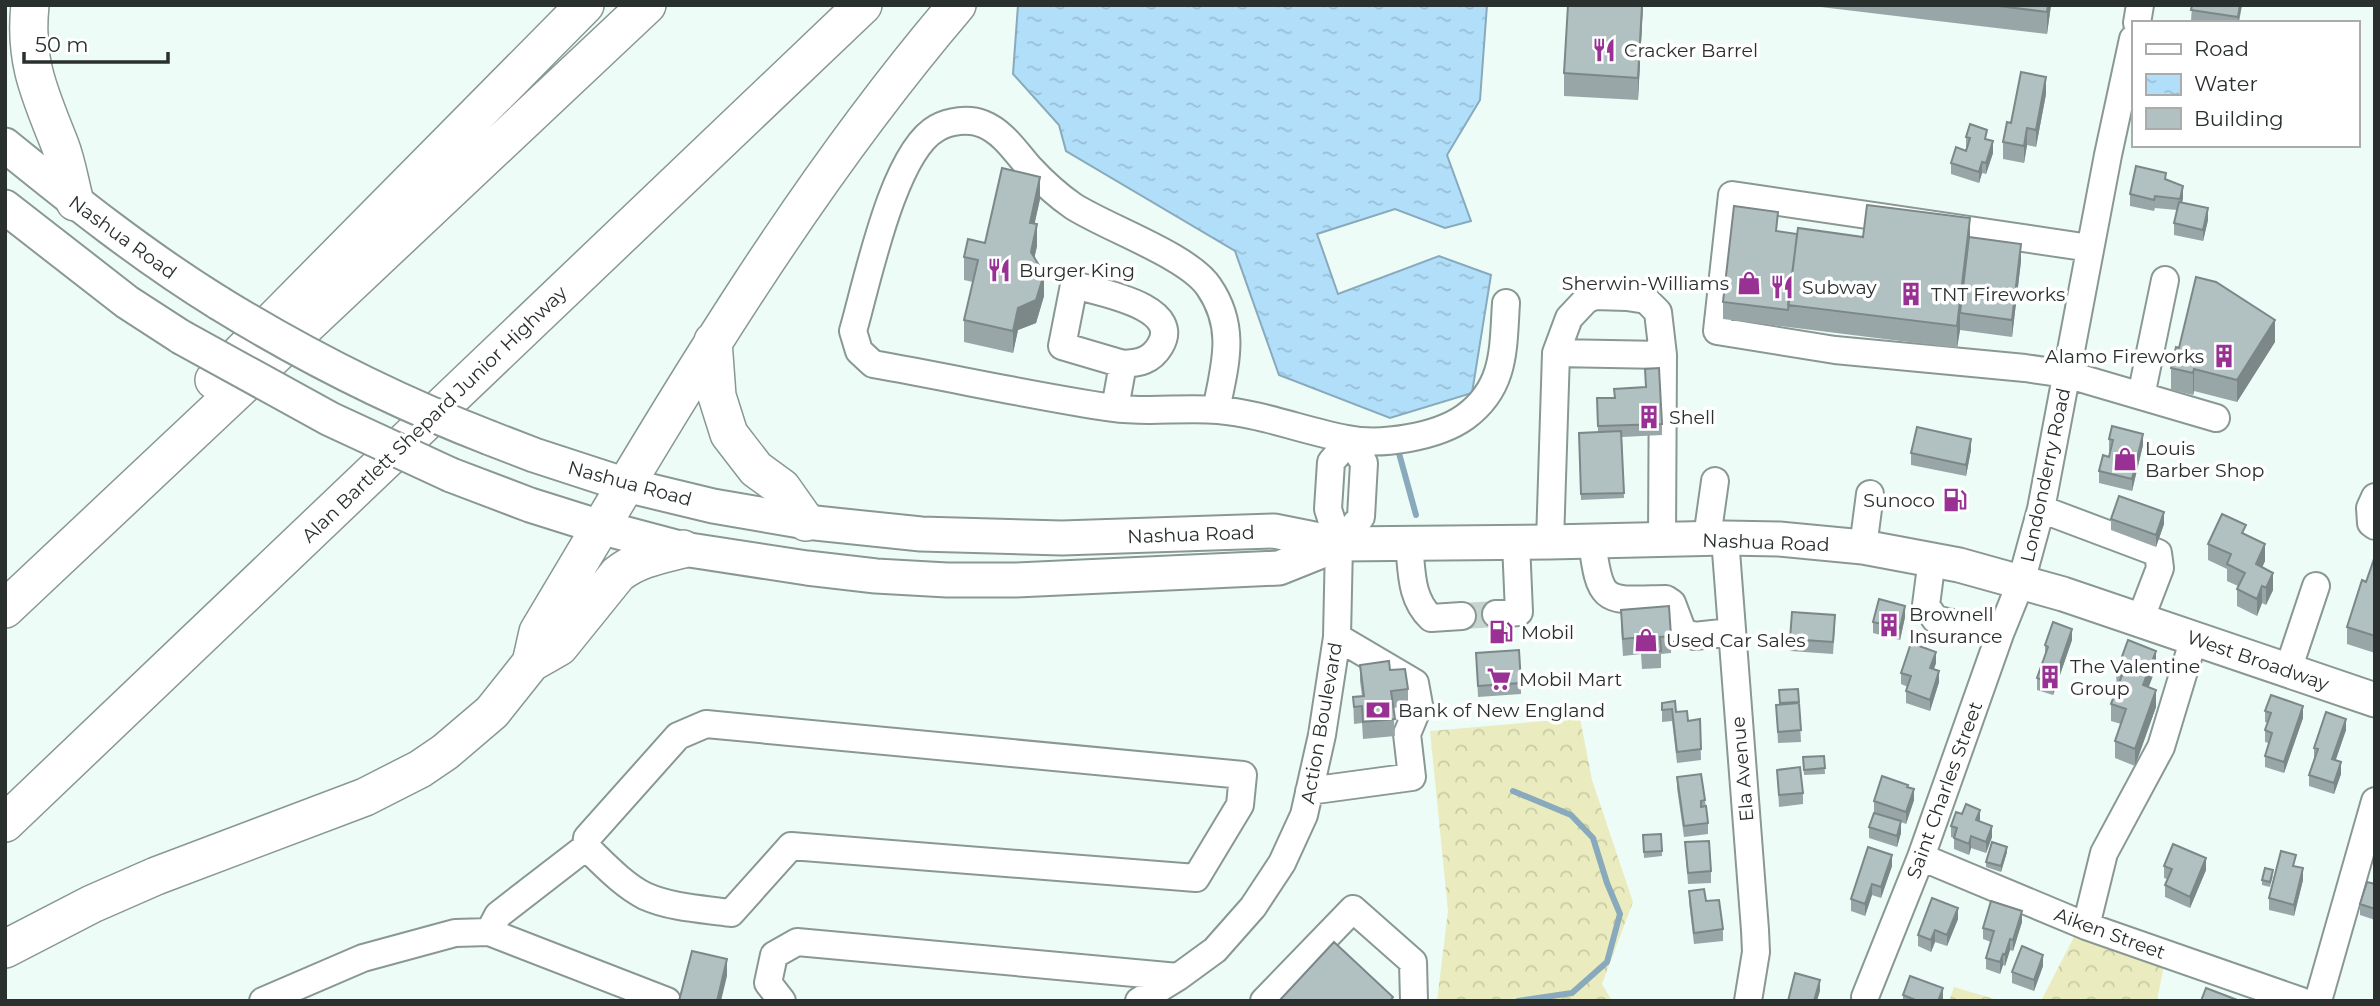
<svg xmlns="http://www.w3.org/2000/svg" width="2380" height="1006" font-family="Montserrat,sans-serif">
	<defs>
		<pattern id="forest-crowns" width="20" height="18" patternUnits="userSpaceOnUse" patternTransform="scale(1.75)"><rect width="20" height="18" fill="#eaecbf"/><path d="M2 6a3 3 0 1 1 6 0M12 15a3 3 0 1 1 6 0" fill="none" stroke="#c9cba4"/></pattern>
		<pattern id="water-ripples" width="26" height="14" patternUnits="userSpaceOnUse" patternTransform="scale(1.75)"><rect width="26" height="14" fill="#b1def9"/><path d="M2 4q2-2 4 0t4 0M15 11q2-2 4 0t4 0" fill="none" stroke="#98bfd6"/></pattern>
	</defs>
	<rect width="100%" height="100%" fill="#edfcf7"/>
	<path fill="url(#forest-crowns)" d="M1580,718L1592,780L1633,902L1602,984L1612,1001H1437L1448,911L1430,731Z
		M2076,933L2164,965L2157,1001H2041Z
		M1954,987L2001,1001H1949Z"/>
	<path fill="url(#water-ripples)" stroke="#88aabc" stroke-width="2" d="M1018,5H1487L1480,100L1447,155L1471,221L1445,228L1395,209L1317,234L1338,294L1439,256L1491,275L1472,393L1390,418L1279,375L1235,251L1066,151L1059,125L1013,74Z"/>
	<g fill="none" stroke-linecap="round" stroke-linejoin="round">
		<path stroke="#88aabc" stroke-width="6" d="M1397,446L1416,515
			M1513,791L1571,815L1593,838L1607,883L1620,914L1607,962L1572,993L1518,1001"/>
		<path stroke="#c6d3cf" stroke-width="26" stroke-dasharray="26 13" stroke-linecap="butt" d="M1462,616L1496,614"/>
		<g stroke="#899893" stroke-width="30">
			<path id="minor" d="M2137,23L2140,5
				M2090,248L1732,195L1717,331L1835,350L2025,368L2066,374L2216,418
				M1556,353L1663,355
				M2141,396L2165,280
				M1115,408L1123,364C1139,363 1151,361 1160,346C1184,306 1097,292 1074,285L1062,346L1123,364
				M1216,410C1225,365 1237,328 1209,287C1189,256 1107,228 1073,206C1057,195 1042,181 1029,167C1015,151 1003,132 983,124C969,118 949,121 937,128C893,152 867,283 853,331L859,351L873,364C953,378 1032,396 1113,408C1147,413 1183,407 1218,410C1263,414 1304,431 1347,439C1381,446 1437,437 1465,417C1506,387 1503,348 1506,303
				M2375,497L2370,508L2371,523L2375,526
				M2041,509L2158,553L2160,568L2140,620
				M1707,538L1715,481
				M1725,538L1755,930L1756,952L1748,1001
				M1592,541C1600,606 1605,600 1666,599L1672,603L1683,632L1694,636L1731,632
				M1550,542L1556,353L1569,318L1586,300L1594,296L1627,297L1646,300L1658,312L1663,355L1662,539
				M1339,544L1361,517L1364,463L1350,440
				M1409,544C1412,571 1410,598 1431,618L1462,616
				M1863,547L1870,494
				M1932,559L1926,605L1935,619L2000,634
				M1496,614L1519,612L1516,543
				M2288,670L2316,586
				M1309,791L1412,777L1407,734L1419,705L1415,683L1337,637
				M1921,857L2086,926L2301,1001
				M2086,926L2104,853L2161,747L2194,638
				M489,932L498,915L586,847L587,838L678,736L706,724L1243,775L1240,805L1196,878L791,846L731,913C703,909 672,908 645,896C623,885 604,864 586,847
				M1865,997L1921,857L2000,634L2021,582L2041,509L2108,155L2133,39
				M263,1001L363,958L455,933L489,932L667,1001
				M782,1001L768,983L774,955L797,942L1178,977
				M1139,1001L1178,977L1215,950L1253,907L1282,863L1304,815L1322,735L1337,637L1339,544L1328,509L1331,462L1350,440
				M1264,1001L1353,909L1413,962L1414,1001
				M2318,1001L2375,801"/>
		</g>
		<g stroke="#899893" stroke-width="37">
			<path id="major" d="M5,145C74,201 143,256 219,303
				M5,207L127,302L181,337
				M490,438L534,455L626,485L713,506L806,522L921,534L1062,538L1274,531L1339,544L1550,542L1725,538L1779,539L1863,547L1959,565L2063,594L2375,700
				M451,475L530,505L600,527L683,549L807,568L876,576L947,580H1016L1279,568L1339,544"/>
		</g>
		<g stroke="#899893" stroke-width="40">
			<path id="highway" d="M30,5C24,62 40,94 60,145C67,163 70,184 75,202
				M713,341L717,396L729,434L756,469L782,488L806,522
				M214,380L585,5
				M5,609L647,5
				M531,663L538,632C667,416 793,197 957,5
				M5,823L863,5
				M5,949L92,904L156,876L365,797L420,769L445,752L492,712L531,663L559,647L618,574C637,559 659,555 683,549"/>
		</g>
		<use href="#minor" stroke="#fff" stroke-width="26"/>
		<use href="#major" stroke="#fff" stroke-width="33"/>
		<use href="#highway" stroke="#fff" stroke-width="37"/>
		<g stroke="#899893" stroke-width="37" stroke-linecap="butt">
			<path id="major-bridge" d="M219,303C305,356 394,401 490,438
				M181,337L330,419L451,475"/>
		</g>
		<use href="#major-bridge" stroke="#fff" stroke-width="33"/>
	</g>
	<path fill="#98a6a7" d="M1643,5L1638,100L1564,96V73Z
		M1804,5H2051L2047,34Z
		M2192,5H2242L2239,23H2200L2191,21Z
		M2046,94L2036,147L2027,145L2024,163L2003,159V142L2011,123Z
		M1966,137L1987,140L1993,153L1986,174L1982,173L1979,183L1951,174V163L1966,151Z
		M2166,180L2183,198L2182,203L2208,220L2203,241L2174,235V223L2177,210L2155,208L2154,211L2130,206V194Z
		M1040,199L1034,224L1037,246L1034,258L1044,296L1036,323L1018,330L1013,353L964,342V320L973,282L964,280V257L985,243Z
		M1797,234L1863,237L1970,238L2021,261L2012,337L1960,330L1957,348L1723,319V302Z
		M2275,342L2237,402L2194,391L2193,395L2171,390V368L2179,348Z
		M1645,369L1662,424V435L1622,437L1624,498L1581,500L1579,433L1598,432L1597,398H1614L1646,387Z
		M2109,439L2143,445L2132,491L2099,483V471L2109,457L2110,451H2109Z
		M1971,450L1966,476L1911,465V453Z
		M2111,519L2164,524L2156,547L2111,530Z
		M2246,535L2265,561L2262,567L2273,590L2266,605L2262,603L2257,616L2237,606V589L2238,586L2227,581V569L2208,560V544Z
		M2375,556V653L2347,644V627L2366,582Z
		M1621,610L1671,636V653L1661,654V668L1642,669L1641,654L1623,656L1621,627Z
		M1905,617L1900,640L1873,633V622Z
		M1835,626L1833,654L1790,651V639Z
		M2072,640L2053,695L2037,690V678L2045,655V645Z
		M1476,653L1521,683V694L1478,697Z
		M1936,663L1934,669L1939,682L1930,711L1906,703V691L1908,687L1901,684V673Z
		M1360,665L1390,670L1408,689V706L1393,708L1395,736L1363,739L1362,723L1354,724L1353,697L1362,696L1360,681Z
		M2156,668L2148,687L2156,707L2135,766L2115,758V741L2121,724L2111,721V704L2117,690L2116,673Z
		M1779,690L1799,705L1801,742L1778,743L1776,705L1780,704Z
		M1662,703L1688,721L1700,719L1701,760L1677,763L1672,721L1662,722Z
		M2265,711L2303,718L2284,773L2265,767V756L2269,743L2265,742V730L2268,723L2265,722Z
		M2346,730L2335,761L2341,774L2334,794L2309,786V775L2314,760V748Z
		M1824,756L1825,774L1804,775L1803,757Z
		M1777,770L1803,793V804L1779,807Z
		M1677,777L1705,800L1708,823V834L1684,837L1677,788Z
		M1908,787L1914,800L1906,824L1901,822V833L1897,847L1869,838V827L1874,812V801Z
		M1980,822L1992,837L1986,853L1971,848L1969,855L1954,849V838L1951,837V826Z
		M1661,834L1662,856L1644,858L1643,835Z
		M1685,842L1711,871V883L1688,884Z
		M2007,852L2001,872L1986,867V862Z
		M1892,866L1881,898L1872,895L1865,916L1851,911V899Z
		M2164,866L2206,870L2190,908L2165,897V885L2167,879L2164,878Z
		M2273,876L2270,887L2262,885V880Z
		M2303,880L2294,916L2269,910V898Z
		M2375,884V920L2360,915V904Z
		M1689,891L1706,901L1723,929V941L1694,944L1689,902Z
		M1958,919L1947,946L1935,942L1931,952L1918,946V935Z
		M2022,922L2013,951L2010,950L2005,966L2003,965L2000,974L1986,969V958L1991,942L1983,939V928Z
		M2043,966L2034,991L2012,983V972Z
		M1903,995L1943,1000L1942,1001H1903Z"/>
	<path fill="#7c8788" d="M1642,5H1643L1638,100V78Z
		M2048,5H2051L2047,34V12Z
		M2240,5H2242L2238,23V17Z
		M2046,77V94L2036,147V130Z
		M2027,128V145L2024,163V146Z
		M1993,141V153L1986,174V163Z
		M1982,162V173L1979,183V172Z
		M1040,177V199L1030,245V223Z
		M2183,186V198L2180,210V199Z
		M2208,208V220L2203,241V230Z
		M1970,218V240L1960,313V330L1957,348V326Z
		M1037,224V246L1031,274V252Z
		M2021,244V261L2012,337V320Z
		M1044,274V296L1036,323L1018,330L1013,353V331L1018,308Z
		M2275,320V342L2237,402V380Z
		M2194,369V391L2193,395V373Z
		M2143,434V445L2132,491V479Z
		M1971,439V450L1966,476V465Z
		M2164,512V524L2156,547V535Z
		M2265,544V561L2256,581V564Z
		M2273,573V590L2266,605V588Z
		M2262,586V603L2257,616V599Z
		M1905,606V617L1900,640V628Z
		M2072,629V640L2053,695V684Z
		M2156,651V668L2143,702V685Z
		M1936,652V663L1930,679V668Z
		M1939,671V682L1930,711V700Z
		M2156,690V707L2135,766V749Z
		M2303,706V718L2284,773V762Z
		M2346,719V730L2332,771V759Z
		M2341,762V774L2334,794V783Z
		M1914,789V800L1906,824V812Z
		M1980,810V821L1976,820Z
		M1901,821V833L1897,847V836Z
		M1992,826V837L1986,853V842Z
		M1971,836V848L1969,855V844Z
		M2007,847V852L2001,872V866Z
		M1892,855V866L1881,898V887Z
		M2206,858V870L2190,908V897Z
		M2303,868V880L2294,916V905Z
		M1872,884V895L1865,916V904Z
		M1958,908V919L1947,946V935Z
		M2022,911V922L2013,951V940Z
		M1935,930V942L1931,952V940Z
		M2010,939V950L2005,966V955Z
		M2003,954V965L2000,974V962Z
		M2043,955V966L2034,991V980Z
		M727,959V976L721,1001H717Z
		M1820,980V991L1817,1001H1814Z
		M1943,988V1000L1942,1001H1938Z"/>
	<path fill="#b1c1c2" stroke="#7c8788" stroke-width="2" d="M1568,5H1642L1638,78L1564,73Z
		M1991,5H2048L2047,12Z
		M2192,5H2240L2238,17L2191,10Z
		M2021,72L2046,77L2036,130L2027,128L2024,146L2003,142L2007,122L2011,123Z
		M1970,124L1987,130L1985,139L1993,141L1986,163L1982,162L1979,172L1951,163L1956,147L1966,151L1970,138L1966,137Z
		M2136,166L2166,173L2165,179L2183,186L2180,199L2155,196L2154,200L2130,194Z
		M1002,168L1040,177L1030,223L1037,224L1031,252L1044,274L1036,300L1018,308L1013,331L964,320L978,260L964,257L968,239L985,243Z
		M2179,202L2208,208L2203,230L2174,223Z
		M1867,205L1970,218L1957,326L1788,305L1798,228L1863,237Z
		M1734,206L1778,212L1776,231L1797,234L1788,310L1723,302Z
		M1969,237L2021,244L2012,320L1960,313Z
		M2196,277L2216,282L2275,320L2237,380L2194,369L2193,373L2171,368L2176,347L2179,348Z
		M1659,368L1662,424L1598,426L1597,398H1615L1614,389L1646,387L1645,369Z
		M2112,426L2143,434L2132,479L2099,471L2103,455L2109,457L2113,440L2109,439Z
		M1917,427L1971,439L1966,465L1911,453Z
		M1621,431L1624,493L1581,494L1579,433Z
		M2119,496L2164,512L2156,535L2111,519Z
		M2222,514L2246,525L2242,533L2265,544L2256,564L2273,573L2266,588L2262,586L2257,599L2237,589L2245,573L2227,564L2231,554L2208,544Z
		M2375,556V636L2347,627L2362,580L2366,582Z
		M1879,599L1905,606L1900,628L1873,622Z
		M1669,606L1671,636L1660,637L1661,651L1642,652L1641,637L1623,639L1621,610Z
		M1792,612L1835,615L1833,642L1790,639Z
		M2053,622L2072,629L2053,684L2037,678L2048,647L2045,645Z
		M2128,640L2156,651L2143,685L2156,690L2135,749L2115,741L2126,709L2111,704L2122,675L2116,673Z
		M1911,643L1936,652L1930,668L1939,671L1930,700L1906,691L1911,676L1901,673Z
		M1519,650L1521,683L1478,686L1476,653Z
		M1389,661L1390,670L1405,669L1408,689L1391,691L1395,719L1363,722L1362,706L1354,707L1353,697L1364,696L1360,665Z
		M1798,689L1799,702L1780,703L1779,690Z
		M2271,695L2303,706L2284,762L2265,756L2272,733L2265,730L2271,713L2265,711Z
		M1675,701L1676,712L1687,711L1688,721L1700,719L1701,749L1677,752L1672,709L1662,710V703Z
		M1799,703L1801,730L1778,732L1776,705Z
		M2326,712L2346,719L2332,759L2341,762L2334,783L2309,775L2318,749L2314,748Z
		M1824,756L1825,768L1804,770L1803,757Z
		M1800,767L1803,793L1779,795L1777,770Z
		M1701,774L1705,800L1701,801V807L1706,806L1708,823L1684,826L1677,777Z
		M1882,776L1908,785L1907,787L1914,789L1906,812L1874,801Z
		M1966,804L1980,810L1976,820L1992,826L1986,842L1971,836L1969,844L1954,838L1957,828L1951,826L1956,812L1962,814Z
		M1874,813L1901,821L1897,836L1869,827Z
		M1661,834L1662,851L1644,852L1643,835Z
		M1709,841L1711,871L1688,873L1685,842Z
		M1992,842L2007,847L2001,866L1986,862Z
		M2173,844L2206,858L2190,897L2165,885L2172,869L2164,866Z
		M1868,847L1892,855L1881,887L1872,884L1865,904L1851,899Z
		M2281,851L2296,855L2293,866L2303,868L2294,905L2269,898Z
		M2265,868L2273,870L2270,882L2262,880Z
		M2367,882L2375,884V909L2360,904Z
		M1704,889L1706,901L1719,900L1723,929L1694,933L1689,891Z
		M1932,898L1958,908L1947,935L1935,930L1931,940L1918,935Z
		M1991,901L2022,911L2013,940L2010,939L2005,955L2003,954L2000,962L1986,958L1994,931L1983,928Z
		M1334,942L1393,997L1390,1001H1279Z
		M2022,946L2043,955L2034,980L2012,972Z
		M692,951L727,959L717,1001H679Z
		M1795,973L1820,980L1814,1001H1788Z
		M1910,976L1943,988L1938,1001H1918L1903,995Z
		M2206,988L2240,1001H2201Z"/>
	<defs>
		<g id="restaurant-bare" transform="scale(1.89)"><path d="M-5-6h1v4h1v-4h1v4h1v-4h1v5L-1.5 .5V6h-2V.5L-5-1ZM5-6V6H3V1.5H1.5Q1.5-4 5-6Z" fill="#993195" stroke="#fff" stroke-width="2.5" paint-order="stroke"/></g>
		<g id="shop-bare" transform="scale(1.89)"><path d="M-5-2.5h2.3a2.7 3.5 0 0 1 5.4 0H5L5.5 6h-11ZM-1.5-2.5h3a1.5 2.3 0 0 0-3 0Z" fill="#993195" stroke="#fff" stroke-width="2.5" paint-order="stroke"/></g>
		<g id="building-bare" transform="scale(1.89)"><path d="M-4-6H4V6H1V3H-1V6H-4ZM-2.5-4.3h1.7v1.8h-1.7ZM.8-4.3h1.7v1.8H.8ZM-2.5-1h1.7V.8h-1.7ZM.8-1h1.7V.8H.8Z" fill="#993195" stroke="#fff" stroke-width="2.5" paint-order="stroke"/></g>
		<g id="fuel-bare" transform="scale(1.89)"><path d="M-5.5-6h7V0h2V4h1.3V-2.5L3-4.5l.8-.8L6-3V5H2.5V1h-1V6h-7ZM-4.2-4.7v3.2H.2V-4.7Z" fill="#993195" stroke="#fff" stroke-width="2.5" paint-order="stroke"/></g>
		<g id="supermarket-bare" transform="scale(1.89)"><path d="M-6-5.5h2.5l.6 2H6L4.5 2H-2.5L-4.4-4H-6ZM-1.5 3.2a1.3 1.3 0 1 0 .1 0ZM3 3.2a1.3 1.3 0 1 0 .1 0Z" fill="#993195" stroke="#fff" stroke-width="2.5" paint-order="stroke"/></g>
		<g id="bank-bare" transform="scale(1.89)"><path d="M-6-4H6V4H-6ZM0-2.3a2.3 2.3 0 1 0 0 4.6a2.3 2.3 0 1 0 0-4.6Z" fill="#993195" stroke="#fff" stroke-width="2.5" paint-order="stroke"/></g>
	</defs>
	<g fill-rule="evenodd">
		<use href="#restaurant-bare" x="1604" y="50"/>
		<use href="#restaurant-bare" x="999" y="270"/>
		<use href="#shop-bare" x="1749" y="283"/>
		<use href="#restaurant-bare" x="1782" y="287"/>
		<use href="#building-bare" x="1911" y="294"/>
		<use href="#building-bare" x="2224" y="356"/>
		<use href="#building-bare" x="1649" y="417"/>
		<use href="#shop-bare" x="2125" y="459"/>
		<use href="#fuel-bare" x="1955" y="500"/>
		<use href="#building-bare" x="1889" y="625"/>
		<use href="#fuel-bare" x="1501" y="632"/>
		<use href="#shop-bare" x="1646" y="640"/>
		<use href="#building-bare" x="2050" y="677"/>
		<use href="#supermarket-bare" x="1499" y="679"/>
		<use href="#bank-bare" x="1378" y="710"/>
	</g>
	<g text-anchor="middle" stroke-width="7" stroke-linejoin="round" paint-order="stroke">
		<g font-size="19" fill="#2a302e" stroke="#fff" text-anchor="start">
			<text x="1624" y="57">Cracker Barrel</text>
			<text x="1019" y="277">Burger King</text>
			<text x="1729" y="290" text-anchor="end">Sherwin-Williams</text>
			<text x="1802" y="294">Subway</text>
			<text x="1931" y="301">TNT Fireworks</text>
			<text x="2204" y="363" text-anchor="end">Alamo Fireworks</text>
			<text x="1669" y="424">Shell</text>
			<text x="2145" y="455">Louis<tspan x="2145" dy="22">Barber Shop</tspan></text>
			<text x="1935" y="507" text-anchor="end">Sunoco</text>
			<text x="1909" y="621">Brownell<tspan x="1909" dy="22">Insurance</tspan></text>
			<text x="1521" y="639">Mobil</text>
			<text x="1666" y="647">Used Car Sales</text>
			<text x="2070" y="673">The Valentine<tspan x="2070" dy="22">Group</tspan></text>
			<text x="1519" y="686">Mobil Mart</text>
			<text x="1398" y="717">Bank of New England</text>
		</g>
		<g font-size="19" fill="#2a302e" stroke="#fff">
			<text transform="translate(123 237) rotate(36)" y="7">Nashua Road</text>
			<text transform="translate(434 414) rotate(-44)" y="7">Alan Bartlett Shepard Junior Highway</text>
			<text transform="translate(2045 475) rotate(-78)" y="7">Londonderry Road</text>
			<text transform="translate(630 483) rotate(15)" y="7">Nashua Road</text>
			<text transform="translate(1191 534) rotate(-2)" y="7">Nashua Road</text>
			<text transform="translate(1766 542) rotate(2)" y="7">Nashua Road</text>
			<text transform="translate(2258 660) rotate(19)" y="7">West Broadway</text>
			<text transform="translate(1321 723) rotate(-80)" y="7">Action Boulevard</text>
			<text transform="translate(1742 769) rotate(-95)" y="7">Ela Avenue</text>
			<text transform="translate(1944 790) rotate(-70)" y="7">Saint Charles Street</text>
			<text transform="translate(2110 933) rotate(20)" y="7">Aiken Street</text>
		</g>
	</g>
	<rect width="2380" height="1006" fill="none" stroke="#2a302e" stroke-width="14"/>
	<rect x="2132" y="21" width="228" height="126" fill="#ffffff" stroke="#aaacab" stroke-width="2"/>
	<rect x="2146" y="44" width="35" height="10" fill="#ffffff" stroke="#aaacab" stroke-width="2"/>
	<text x="2194" y="56" font-size="21" fill="#2a302e">Road</text>
	<rect x="2146" y="74" width="35" height="21" fill="url(#water-ripples)" stroke="#aaacab" stroke-width="2"/>
	<text x="2194" y="91" font-size="21" fill="#2a302e">Water</text>
	<rect x="2146" y="108" width="35" height="21" fill="#b1c1c2" stroke="#aaacab" stroke-width="2"/>
	<text x="2194" y="126" font-size="21" fill="#2a302e">Building</text>
	<path d="M24 52v10h144v-10" fill="none" stroke="#2a302e" stroke-width="3.5"/>
	<text x="35" y="52" font-size="21" fill="#2a302e" stroke="#ffffff" stroke-width="5" paint-order="stroke">50 m</text>
</svg>
